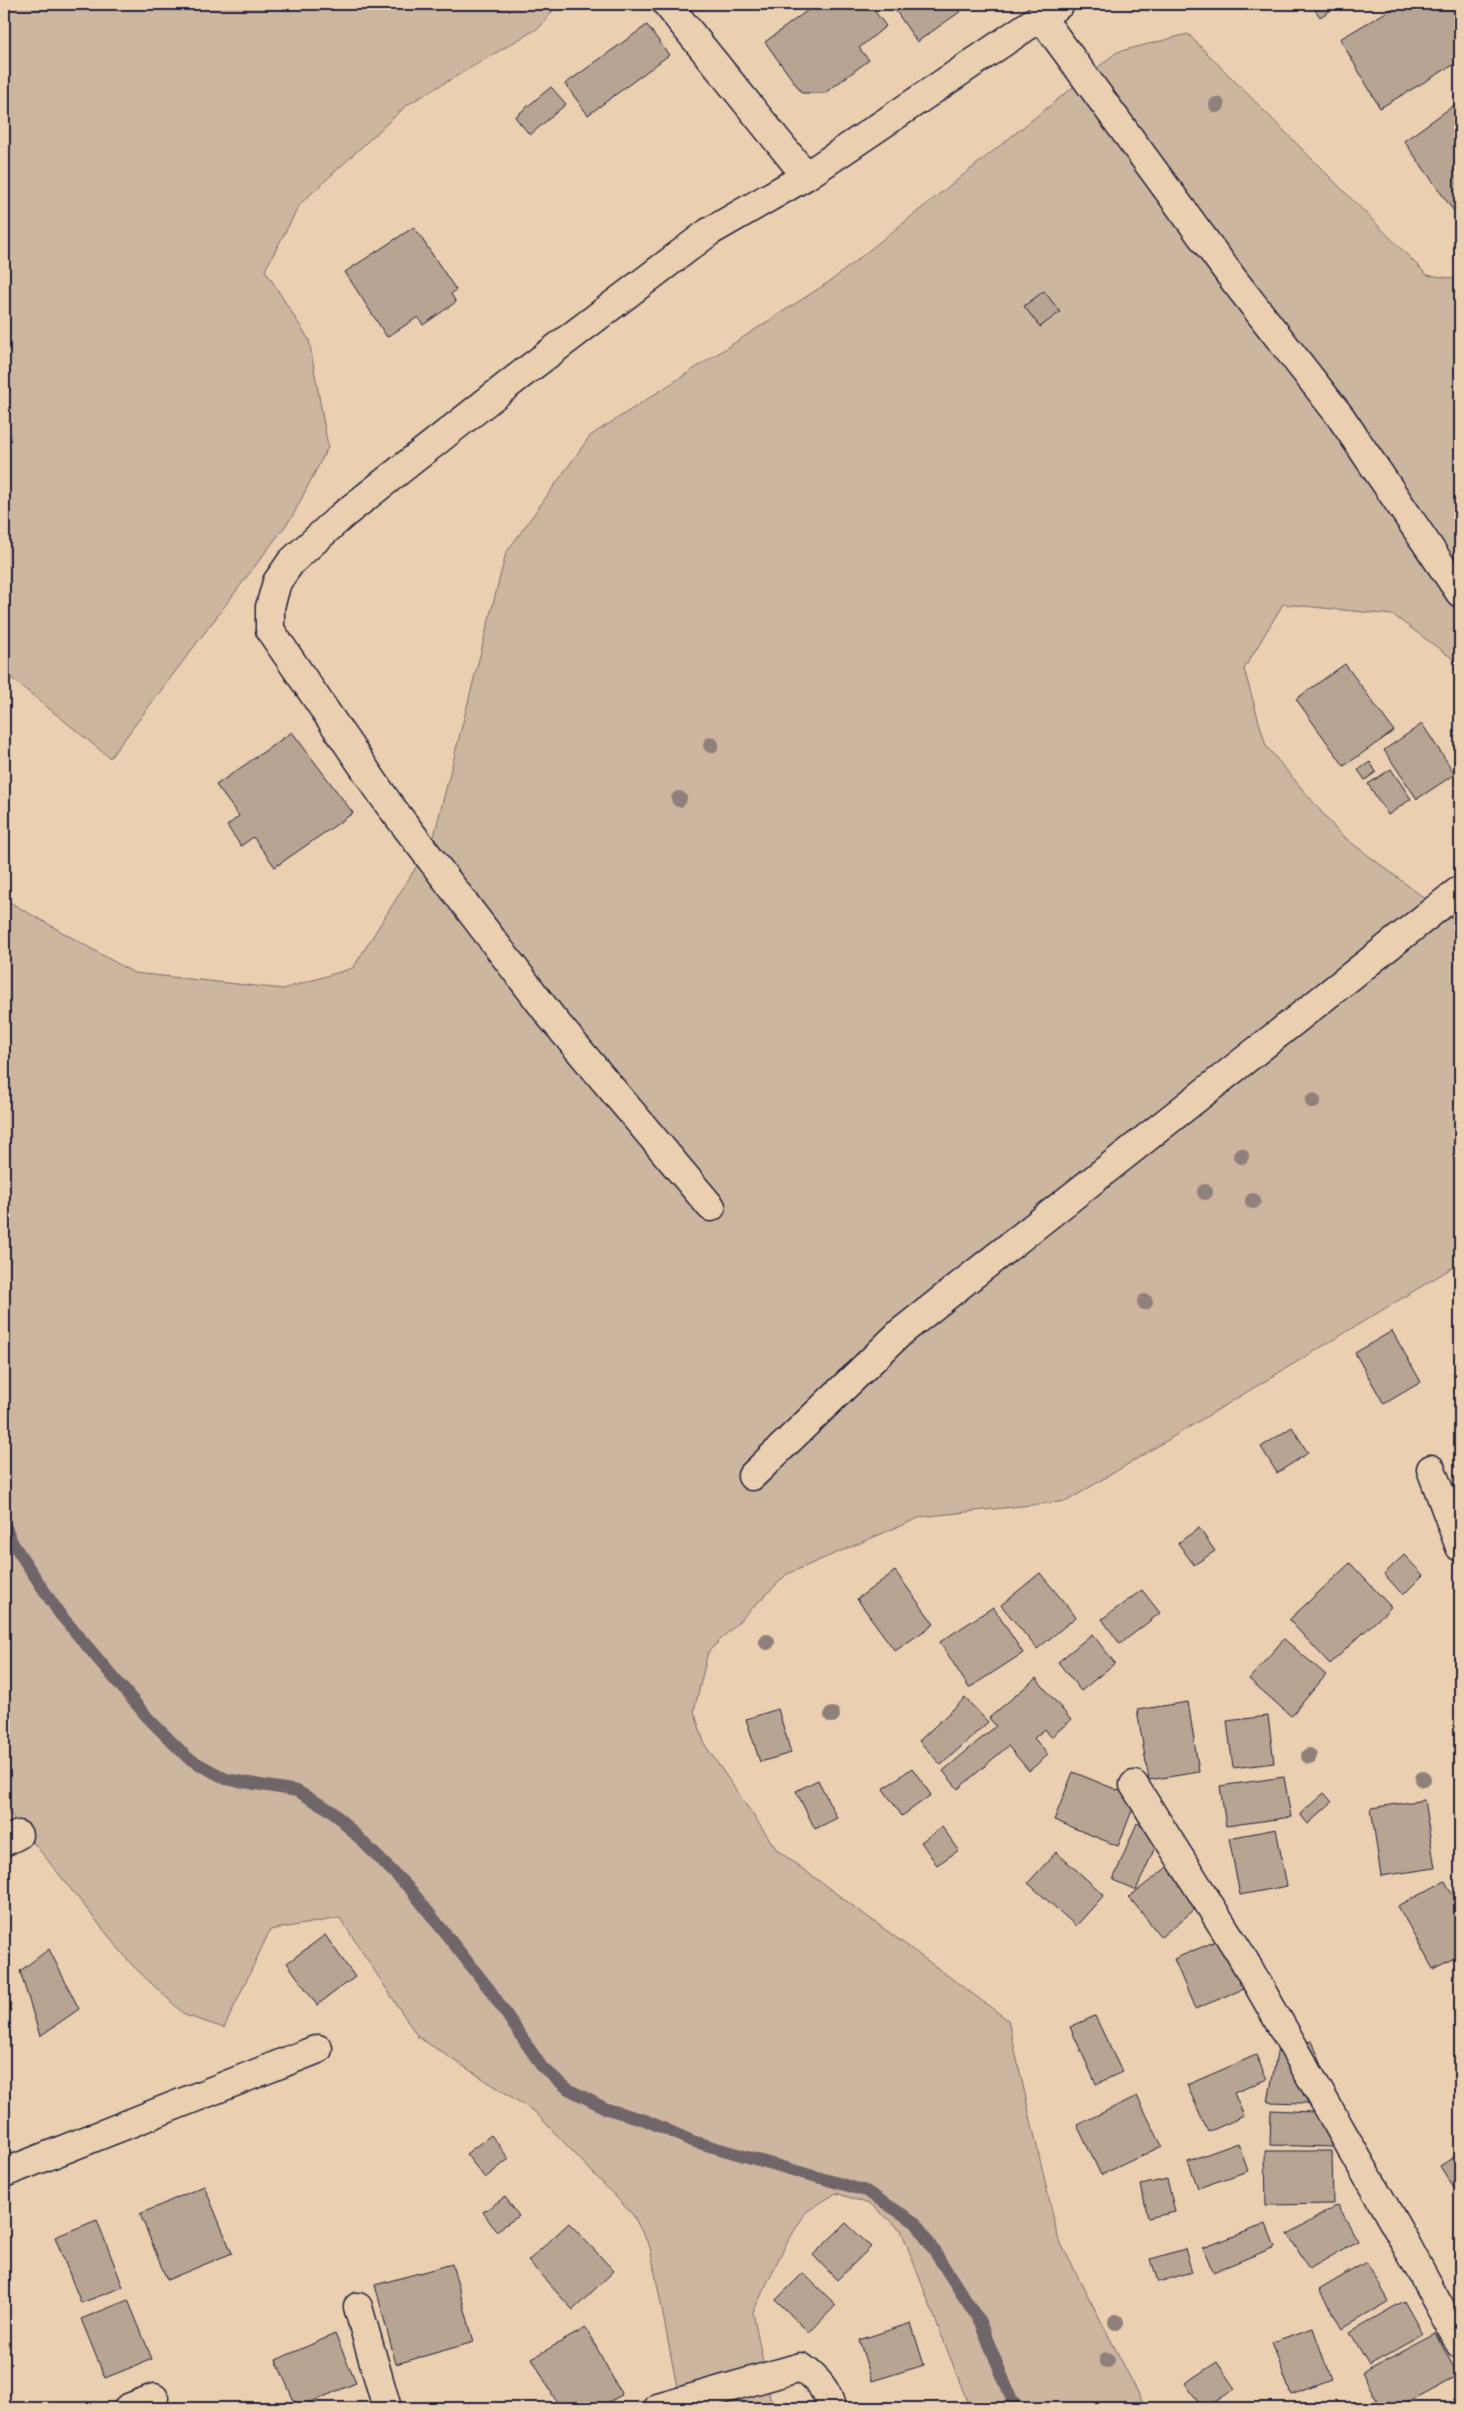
<svg xmlns="http://www.w3.org/2000/svg" width="1464" height="2412" font-family="Sriracha,sans-serif">
	<rect width="100%" height="100%" fill="#eacfb1"/>
	<filter id="ink" filterUnits="userSpaceOnUse"><feTurbulence type="fractalNoise" baseFrequency=".02" numOctaves="2"/><feDisplacementMap in="SourceGraphic" scale="10" xChannelSelector="R" yChannelSelector="G"/><feConvolveMatrix kernelMatrix="1 2 1 2 8 2 1 2 1" color-interpolation-filters="sRGB"/></filter>
	<g filter="url(#ink)">
		<path fill="#cdb6a0" stroke="#786c6e" d="M4,4H558L540,27L407,105L300,204L265,270L309,340L328,447L292,517L110,758L4,672Z
			M1188,34L1427,275L1460,279V664L1393,615L1283,604L1244,669L1266,746L1340,834L1460,925V1263L1067,1501L921,1517L787,1574L708,1652L694,1711L705,1745L777,1850L1008,2020L1058,2238L1146,2408H957L967,2401L901,2230L872,2205L836,2193L806,2212L785,2246L753,2312L772,2408H681L650,2247L633,2215L535,2112L418,2037L340,1918L270,1930L224,2028L185,2015L132,1965L8,1811L4,1802V1623L7,1617L4,1611V899L134,973L283,989L353,968L433,840L506,553L590,436L832,280L1117,52Z"/>
		<g fill="none" stroke-linecap="round" stroke-linejoin="round">
			<path stroke="#6f6569" stroke-width="12" d="M4,1523L12,1542L59,1613L148,1718L188,1758L226,1779L297,1791L332,1811L411,1890L490,1990L542,2067L568,2089L607,2109L645,2120L692,2141L866,2191L916,2223L980,2322L1012,2400L1020,2408"/>
		</g>
		<path fill="#b8a493" stroke="#22223b" d="M816,4H869L886,26L859,48L869,60L825,93H802L765,42Z
			M900,4H956L961,11L917,42L894,8Z
			M1311,4H1341L1320,17Z
			M1400,4H1460V61L1380,108L1340,39Z
			M647,25L669,55L588,115L565,84Z
			M551,87L566,104L530,135L515,117Z
			M1460,101V220L1404,141Z
			M414,227L456,290L451,294L456,302L423,325L418,317L387,337L345,272Z
			M1044,291L1060,312L1040,327L1024,306Z
			M1345,664L1394,731L1344,766L1296,699Z
			M1422,724L1455,774L1417,799L1384,750Z
			M292,732L353,813L275,867L253,837L241,846L227,826L239,816L216,785Z
			M1370,762L1376,772L1365,780L1358,770Z
			M1391,769L1411,799L1388,815L1368,784Z
			M1392,1331L1421,1382L1384,1404L1355,1353Z
			M1292,1427L1308,1453L1277,1473L1261,1447Z
			M1199,1528L1215,1551L1194,1565L1178,1543Z
			M1404,1555L1423,1575L1403,1595L1384,1574Z
			M1350,1563L1391,1607L1330,1664L1289,1620Z
			M895,1571L934,1624L895,1651L857,1599Z
			M1040,1573L1076,1617L1037,1649L1001,1605Z
			M1142,1590L1160,1613L1120,1644L1102,1619Z
			M993,1607L1023,1653L969,1688L940,1642Z
			M1092,1634L1115,1663L1081,1691L1058,1662Z
			M1284,1639L1326,1675L1291,1716L1249,1679Z
			M1036,1678L1071,1720L1051,1737L1045,1729L1034,1738L1048,1755L1029,1771L1008,1746L958,1789L943,1771L996,1726L989,1718Z
			M965,1698L988,1722L941,1765L919,1741Z
			M1188,1702L1199,1772L1149,1780L1137,1710Z
			M778,1709L791,1753L760,1762L746,1719Z
			M1268,1716L1274,1763L1233,1768L1227,1721Z
			M912,1768L931,1795L902,1816L883,1789Z
			M1073,1772L1137,1798L1118,1846L1054,1820Z
			M1284,1777L1291,1817L1226,1826L1220,1786Z
			M818,1780L837,1818L815,1829L796,1791Z
			M1324,1793L1332,1802L1308,1824L1300,1814Z
			M1424,1800L1435,1868L1381,1876L1371,1808Z
			M1137,1823L1161,1834L1136,1890L1113,1880Z
			M942,1827L959,1850L937,1865L921,1842Z
			M1276,1829L1287,1886L1240,1895L1229,1838Z
			M1056,1852L1104,1895L1076,1926L1028,1883Z
			M1179,1858L1210,1897L1161,1937L1129,1897Z
			M1445,1881L1452,1894L1460,1890V1955L1433,1969L1398,1906Z
			M325,1935L355,1977L317,2005L287,1963Z
			M1223,1938L1258,1983L1195,2009L1174,1959Z
			M49,1949L79,2009L40,2036L20,1971Z
			M1095,2016L1122,2072L1096,2084L1070,2027Z
			M1312,2041L1338,2104L1268,2102L1278,2047Z
			M1256,2055L1267,2079L1234,2093L1244,2116L1208,2132L1187,2085Z
			M1137,2096L1162,2146L1101,2175L1077,2125Z
			M1271,2110L1333,2113L1332,2147L1270,2145Z
			M491,2135L509,2159L485,2178L466,2154Z
			M1238,2143L1248,2171L1198,2188L1188,2161Z
			M1265,2151H1332L1333,2204L1266,2205Z
			M1460,2153V2198L1440,2166Z
			M1167,2179L1175,2212L1148,2218L1141,2185Z
			M204,2186L232,2253L167,2280L140,2214Z
			M505,2197L519,2216L496,2231L483,2212Z
			M1338,2205L1358,2241L1309,2269L1288,2234Z
			M97,2220L123,2287L81,2303L55,2237Z
			M569,2223L614,2271L573,2310L528,2261Z
			M846,2223L871,2247L837,2280L813,2255Z
			M1266,2224L1275,2247L1213,2272L1203,2248Z
			M1185,2249L1192,2272L1158,2282L1151,2259Z
			M1366,2262L1389,2301L1342,2328L1319,2290Z
			M452,2264L474,2342L396,2364L375,2285Z
			M803,2273L836,2305L809,2333L776,2300Z
			M128,2300L152,2359L105,2378L81,2319Z
			M1404,2301L1423,2335L1369,2365L1350,2332Z
			M911,2323L924,2365L872,2381L859,2340Z
			M586,2328L622,2395L597,2408H560L532,2358Z
			M1313,2328L1331,2380L1291,2395L1272,2342Z
			M335,2334L356,2383L297,2408L276,2360Z
			M1436,2334L1458,2376L1398,2408H1381L1362,2373Z
			M1217,2362L1235,2389L1205,2408H1202L1185,2383Z"/>
		<g fill="none" stroke-linecap="round" stroke-linejoin="round">
			<g stroke="#22223b" stroke-width="31">
				<path id="street" d="M667,4L806,176
					M1041,17L1233,279L1340,416L1460,593
					M711,1207L552,1018L388,803L270,630V607L277,582L291,562L343,515L518,377L709,232L806,176L1060,4
					M1431,1469L1460,1547
					M752,1476L901,1332L1460,890
					M1134,1785L1241,1955L1406,2244L1460,2344
					M4,1842L18,1835
					M4,2173L318,2049
					M358,2307L387,2408
					M128,2408L154,2398
					M658,2408L801,2367C816,2378 828,2390 831,2408"/>
			</g>
			<use href="#street" stroke="#eacfb1" stroke-width="28"/>
		</g>
		<g fill="#8f807b">
			<circle cx="1217" cy="105" r="8"/>
			<circle cx="711" cy="745" r="8"/>
			<circle cx="679" cy="799" r="8"/>
			<circle cx="1313" cy="1101" r="8"/>
			<circle cx="1241" cy="1156" r="8"/>
			<circle cx="1205" cy="1192" r="8"/>
			<circle cx="1253" cy="1201" r="8"/>
			<circle cx="1145" cy="1302" r="8"/>
			<circle cx="767" cy="1642" r="8"/>
			<circle cx="832" cy="1715" r="8"/>
			<circle cx="1309" cy="1756" r="8"/>
			<circle cx="1423" cy="1779" r="8"/>
			<circle cx="1116" cy="2322" r="8"/>
			<circle cx="1107" cy="2360" r="8"/>
		</g>
	</g>
	<rect width="1464" height="2412" fill="none" stroke="#eacfb1" stroke-width="20"/>
	<rect x="10" y="10" width="1444" height="2392" fill="none" stroke="#22223b" stroke-width="2" filter="url(#ink)"/>
</svg>
